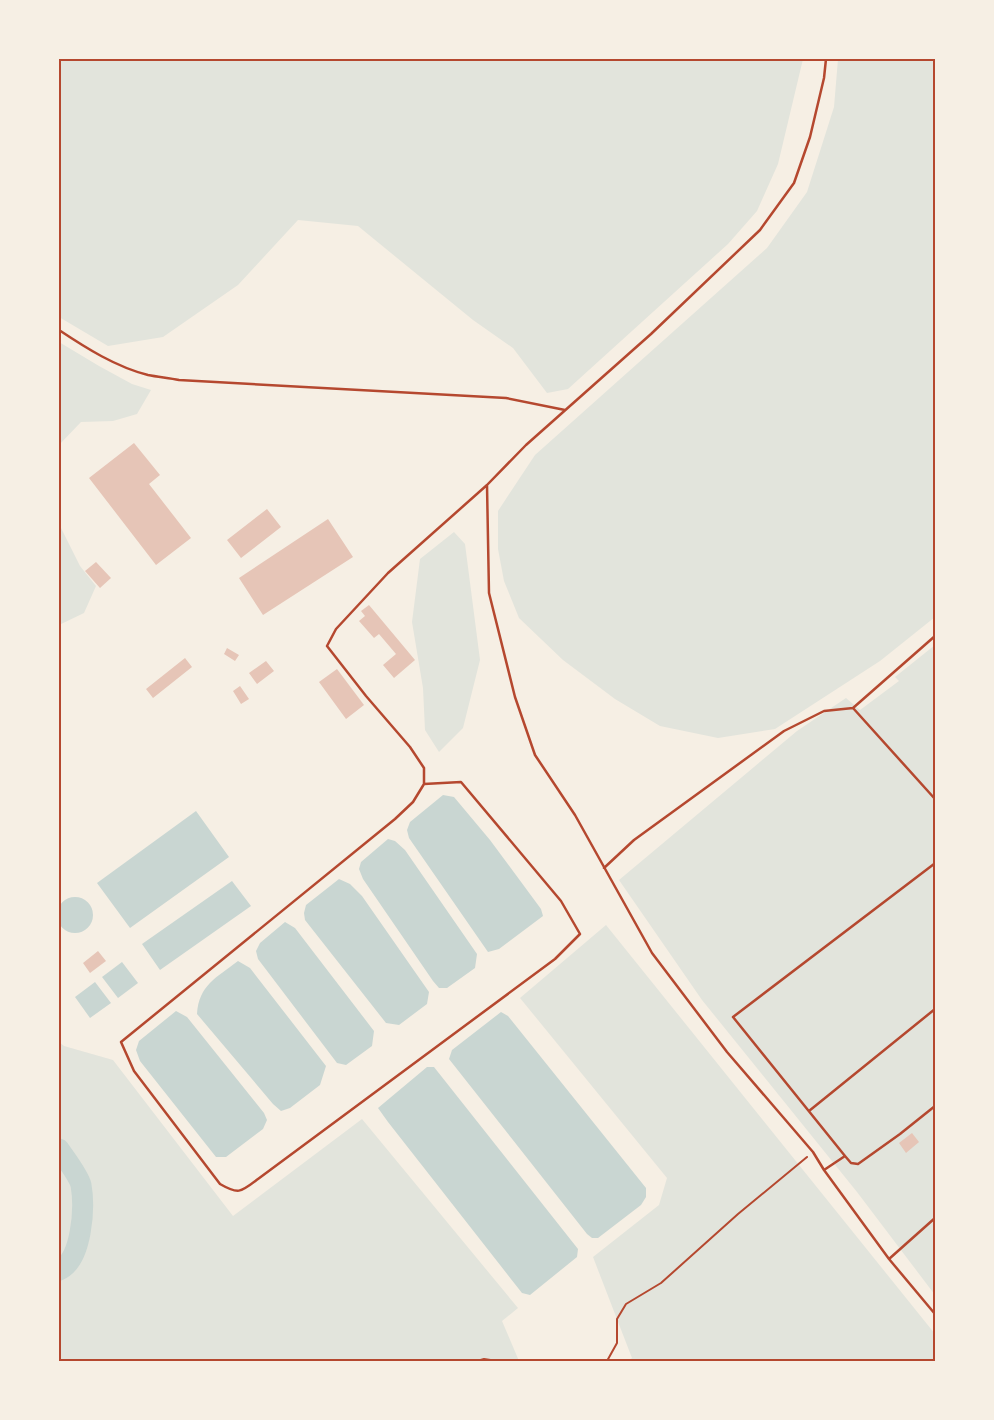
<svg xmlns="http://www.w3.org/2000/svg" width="994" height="1420" font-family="Helvetica,sans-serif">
	<rect width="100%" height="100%" fill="#f6efe4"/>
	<path fill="#e2e4dc" d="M59,59H803L778,164L757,211L728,244L568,389L547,393L513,348L473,320L358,226L298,220L238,285L163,337L108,346L59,317Z
		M838,59H935V617L880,661L775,729L718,738L660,726L615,699L563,660L519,618L504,581L498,549V511L535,455L767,248L807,192L834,107Z
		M59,342L99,366L132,384L151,390L137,414L113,421L81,422L59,445Z
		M59,524L80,566L96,586L84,613L59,625Z
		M454,532L465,544L480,660L463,728L439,752L425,730L423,688L412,622L420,559Z
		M935,645V1295L857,1192L702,1000L619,880L797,731L846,698L860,710L899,681L895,677Z
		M606,925L935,1334V1361H628L632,1358L593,1257L659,1205L667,1178L520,998Z
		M59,1042L64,1046L113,1060L233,1216L362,1119L518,1308L502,1321L519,1361H59Z"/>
	<path fill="#c9d6d2" d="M443,795L454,797L490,840L541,909L543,916L499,949L488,952L409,838L407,830L410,822Z
		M196,811L229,857L130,928L97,883Z
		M388,839L395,841L405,850L477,954L475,968L447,988H439L433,981L363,879L359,869L361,862Z
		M339,879L350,884L362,896L429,992L427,1004L399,1025L386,1023L305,920L304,913L306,905Z
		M232,881L251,906L160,970L142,944Z
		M57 915a18 18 0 1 1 36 0a18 18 0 1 1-36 0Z
		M285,922L295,928L374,1031L372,1046L346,1065L337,1063L258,959L256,951L260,943Z
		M238,961L250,968L326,1066L320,1085L290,1108L281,1111L273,1104L197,1014C199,985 216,978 238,961Z
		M122,962L138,983L118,998L102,977Z
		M95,982L111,1003L90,1018L75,997Z
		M176,1011L187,1017L264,1113L267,1120L263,1129L226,1157H216L140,1061L136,1050L139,1041Z
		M501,1012L508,1016L646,1188V1197L641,1205L598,1238H592L587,1234L449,1059L452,1050Z
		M427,1067H434L578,1249L577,1257L530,1295L522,1293L388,1122L378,1108Z"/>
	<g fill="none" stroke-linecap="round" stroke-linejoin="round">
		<path stroke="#c9d6d2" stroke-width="21" d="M59,1149C65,1158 79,1176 81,1185C85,1208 82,1260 59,1270"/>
	</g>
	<path fill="#e6c5b7" d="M134,443L160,475L149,484L191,538L156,565L89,478Z
		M267,509L281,527L241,558L227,540Z
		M328,519L353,557L263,615L239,578Z
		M96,562L111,578L100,588L85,571Z
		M369,605L415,660L394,678L383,665L396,654L379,634L374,638L359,621L365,616L361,611Z
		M227,648L239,655L235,661L224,654Z
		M185,658L192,667L153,698L146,689Z
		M266,661L274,671L257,684L249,673Z
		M337,669L364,705L346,719L319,682Z
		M240,686L249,699L241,704L233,691Z
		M98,951L106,961L90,973L83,963Z
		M912,1133L919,1142L906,1153L899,1143Z"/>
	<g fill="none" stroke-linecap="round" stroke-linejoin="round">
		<path stroke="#b5482f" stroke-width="2" d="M477,1361L484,1359L497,1361
			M607,1361L617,1343V1319L626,1304L661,1283L738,1214L807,1157"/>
		<path stroke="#b5482f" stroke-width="2.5" d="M59,330C86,348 116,367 148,375C158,377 169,378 179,380L506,398L565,410
			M487,485L489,593L515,697L535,755L575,815L652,953L727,1052L813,1152L824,1170L889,1259L935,1314
			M935,636L853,708L935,799
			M424,784L461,782L561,901L580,934L555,959L258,1179C241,1192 239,1195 220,1184L134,1071L121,1042L395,819L413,802L424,784V768L410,747L366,696L327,646L336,629L388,573L487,485L526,445L651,334L760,230L794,183L810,137L824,78L826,59
			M604,868L634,840L784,731L824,711L853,708
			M809,1111L935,1009
			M845,1156L733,1017L934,864L935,862
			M824,1170L845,1156L851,1163L858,1164L900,1134L935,1106
			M889,1259L935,1218"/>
	</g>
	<rect width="994" height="1420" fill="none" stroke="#f6efe4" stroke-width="120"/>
	<rect x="60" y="60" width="874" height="1300" fill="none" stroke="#b5482f" stroke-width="2"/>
</svg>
